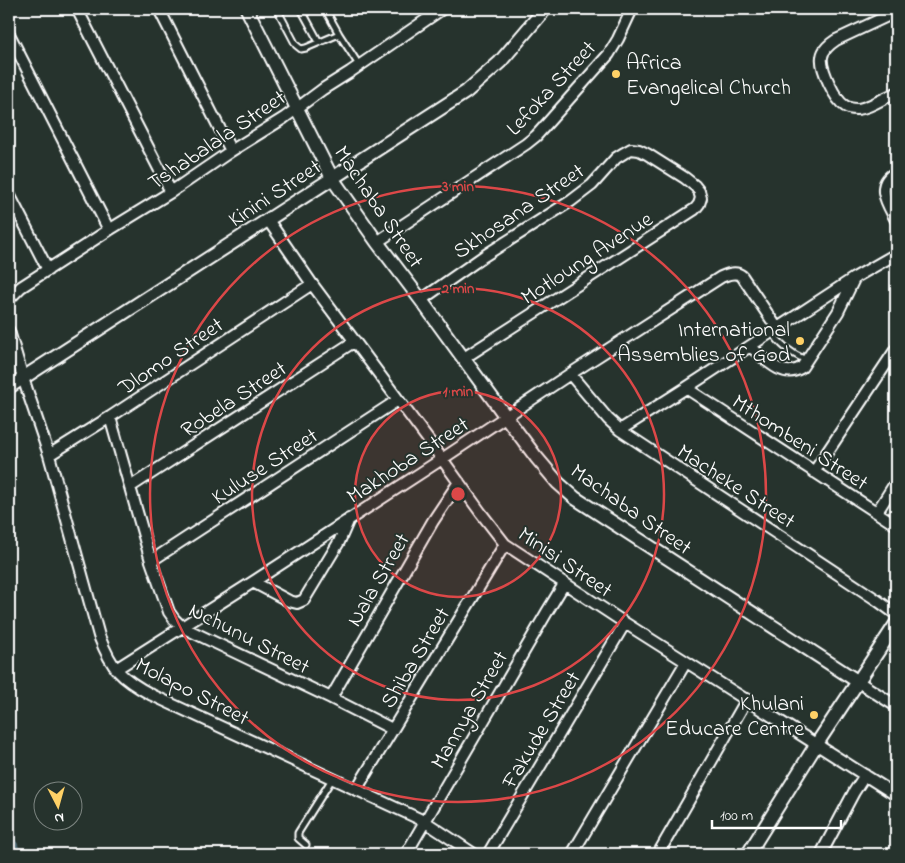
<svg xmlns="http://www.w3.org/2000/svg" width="905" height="863" font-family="'Indie Flower',sans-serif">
	<rect width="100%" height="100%" fill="#26332d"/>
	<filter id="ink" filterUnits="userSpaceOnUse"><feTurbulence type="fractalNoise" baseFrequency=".02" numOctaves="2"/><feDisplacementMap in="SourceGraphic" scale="10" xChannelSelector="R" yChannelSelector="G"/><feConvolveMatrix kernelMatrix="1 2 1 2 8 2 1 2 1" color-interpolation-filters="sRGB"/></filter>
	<g filter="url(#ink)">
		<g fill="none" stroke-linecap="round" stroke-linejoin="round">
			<path stroke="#4e6974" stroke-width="15" d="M9,846L11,847L12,854"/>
			<g stroke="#fff" stroke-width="9">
				<path id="service" d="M277,9L296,45L301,49L306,48L339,34
					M301,9L319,42
					M325,9L339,34L359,65
					M772,332C780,345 792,354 806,360
					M306,845L298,838V833L332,779"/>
			</g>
			<g stroke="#fff" stroke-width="14">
				<path id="minor" d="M77,9L171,192
					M159,9L231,151
					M896,12L836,40C830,44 823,49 822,57C820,68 835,100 845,106C848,108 852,109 856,109C868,109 885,97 896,93
					M9,34L109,230
					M896,172C874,185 887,203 896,220
					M9,194L48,270
					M268,220L312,284L429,441L481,513L505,544L625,623L896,795
					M377,242L526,144L536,136L609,54L618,39L632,9
					M9,299L21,287L109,230L171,192L231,151L284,118L323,89L350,72L442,9
					M421,300L484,256L571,201L592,185L616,158L624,153L631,149L639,150L647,154L685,178L695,186L699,191L701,198L699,204L695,209L464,358
					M9,331L23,378L49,455L99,636C112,669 120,678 152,695L424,821L474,854
					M750,346C764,358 783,381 802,367L838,312L854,279
					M570,374L608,419L620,430L874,598L896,614
					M686,388L896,525
					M110,417L151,561L169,612L174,619L182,627L331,698L392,729
					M620,430L686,388L854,278L896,254
					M49,455L110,417L312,284
					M814,472L896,349
					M130,487L355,341
					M877,512L896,482
					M151,561L398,400
					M253,582L289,601L297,603L304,600L339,542L349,519
					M116,669L253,582L442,459L570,374L721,277C728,274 736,271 742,276L777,328
					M857,681L896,706
					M331,698L433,521L459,482
					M356,790L505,544
					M406,854L547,612L564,584
					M488,854L625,623
					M572,854L686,662
					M658,854L747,699
					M821,854L854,792L865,775"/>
			</g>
			<g stroke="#fff" stroke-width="16">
				<path id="tertiary" d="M247,9L332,178L377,242L421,300L506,417L536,457L558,483L575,498L857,681
					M9,387L466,92L500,62L545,9
					M748,854L816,745L896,624"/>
			</g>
			<use href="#service" stroke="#26332d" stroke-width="5"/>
			<use href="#minor" stroke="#26332d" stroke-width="10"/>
			<use href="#tertiary" stroke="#26332d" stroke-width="12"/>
		</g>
	</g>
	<circle cx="458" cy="494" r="103" fill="#dc4848" fill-opacity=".12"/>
	<g fill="none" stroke="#dc4848" stroke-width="2.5">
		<circle cx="458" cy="494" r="103"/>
		<circle cx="458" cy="494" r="206"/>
		<circle cx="458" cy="494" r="308"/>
	</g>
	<g fill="#ffd166" stroke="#26332d" stroke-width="2">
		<circle cx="616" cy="74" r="5"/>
		<circle cx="800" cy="341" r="5"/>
		<circle cx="814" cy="715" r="5"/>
	</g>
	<g text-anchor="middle" stroke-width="4" stroke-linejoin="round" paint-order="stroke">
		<g font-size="22" fill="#fff" stroke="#26332d" text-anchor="end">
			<text x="626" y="69" text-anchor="start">Africa<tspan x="626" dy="25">Evangelical Church</tspan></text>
			<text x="790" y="336">International<tspan x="790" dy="25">Assemblies of God</tspan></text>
			<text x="804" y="710">Khulani<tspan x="804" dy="25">Educare Centre</tspan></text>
		</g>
		<g font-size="22" fill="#fff" stroke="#26332d">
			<text transform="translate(550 87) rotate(-47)" y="8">Lefoka Street</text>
			<text transform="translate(216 139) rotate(-34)" y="8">Tshabalala Street</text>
			<text transform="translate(274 192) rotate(-33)" y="8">Kinini Street</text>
			<text transform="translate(380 206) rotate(56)" y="8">Machaba Street</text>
			<text transform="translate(518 210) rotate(-34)" y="8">Skhosana Street</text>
			<text transform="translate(586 257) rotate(-33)" y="8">Motloung Avenue</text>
			<text transform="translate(170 355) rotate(-34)" y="8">Dlomo Street</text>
			<text transform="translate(233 398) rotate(-33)" y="8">Robela Street</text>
			<text transform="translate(801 441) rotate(33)" y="8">Mthombeni Street</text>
			<text transform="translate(407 459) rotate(-33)" y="8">Makhoba Street</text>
			<text transform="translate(264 465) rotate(-33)" y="8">Kuluse Street</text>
			<text transform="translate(737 485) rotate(33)" y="8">Macheke Street</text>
			<text transform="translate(632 508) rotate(35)" y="8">Machaba Street</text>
			<text transform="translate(566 561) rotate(34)" y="8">Minisi Street</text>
			<text transform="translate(377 579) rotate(-60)" y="8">Nala Street</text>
			<text transform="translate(250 637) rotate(27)" y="8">Nchunu Street</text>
			<text transform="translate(414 657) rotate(-59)" y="8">Shiba Street</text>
			<text transform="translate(193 690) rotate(27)" y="8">Molapo Street</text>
			<text transform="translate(468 709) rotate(-60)" y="8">Mannya Street</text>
			<text transform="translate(540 729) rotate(-59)" y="8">Fakude Street</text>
		</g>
	</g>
	<circle cx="458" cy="494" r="8" fill="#dc4848" stroke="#26332d" stroke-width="2.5"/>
	<g font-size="15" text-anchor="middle" font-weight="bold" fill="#dc4848" stroke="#26332d" stroke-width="4" stroke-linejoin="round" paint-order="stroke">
		<text x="458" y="191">3 min</text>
		<text x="458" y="293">2 min</text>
		<text x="458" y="396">1 min</text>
	</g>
	<rect width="905" height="863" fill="none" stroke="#26332d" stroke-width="30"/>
	<rect x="15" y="15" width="875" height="833" fill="none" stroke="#fff" stroke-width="2" filter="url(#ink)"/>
	<g transform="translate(58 806) rotate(174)"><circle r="24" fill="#26332d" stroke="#7d8581"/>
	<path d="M0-4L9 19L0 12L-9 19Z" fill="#ffd166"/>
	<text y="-8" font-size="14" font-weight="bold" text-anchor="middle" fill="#ffffff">N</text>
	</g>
	<path d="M712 820v8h129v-8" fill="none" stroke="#ffffff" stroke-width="2.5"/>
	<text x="720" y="820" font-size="15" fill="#ffffff" stroke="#26332d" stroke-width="4" paint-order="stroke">100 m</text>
</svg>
